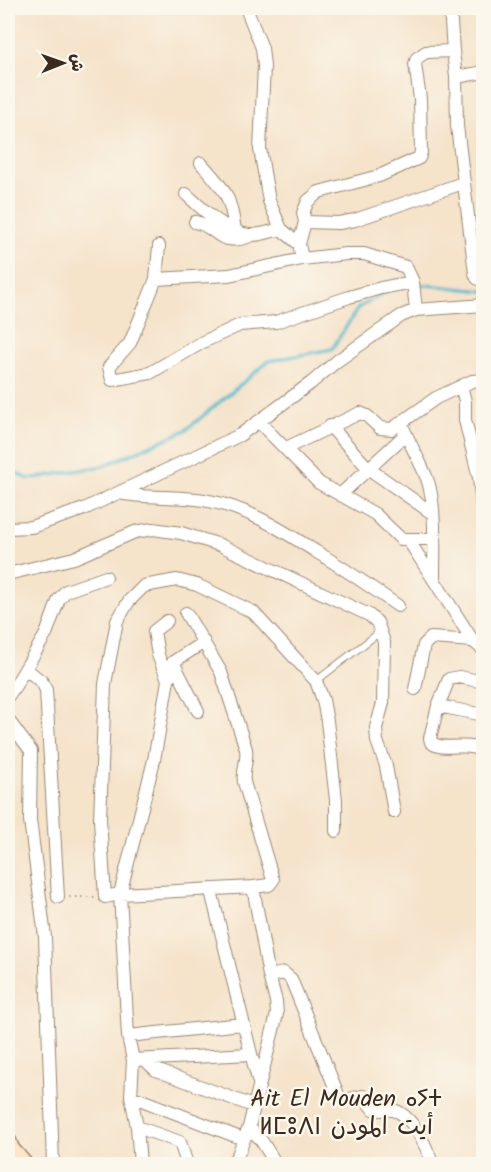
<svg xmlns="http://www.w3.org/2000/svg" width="491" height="1172" font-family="Kalam,'Playpen Sans Arabic','Noto Sans Tifinagh',sans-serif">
	<rect width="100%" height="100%" fill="#fbf7ec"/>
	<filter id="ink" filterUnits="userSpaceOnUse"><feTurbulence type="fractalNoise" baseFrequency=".0167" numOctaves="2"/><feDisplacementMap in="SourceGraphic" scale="12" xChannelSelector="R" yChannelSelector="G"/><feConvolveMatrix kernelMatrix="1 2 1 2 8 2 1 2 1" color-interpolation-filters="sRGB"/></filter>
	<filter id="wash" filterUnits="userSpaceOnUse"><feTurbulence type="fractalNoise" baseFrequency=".008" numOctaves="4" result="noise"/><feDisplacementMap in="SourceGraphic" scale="24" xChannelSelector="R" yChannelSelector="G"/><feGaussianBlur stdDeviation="1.35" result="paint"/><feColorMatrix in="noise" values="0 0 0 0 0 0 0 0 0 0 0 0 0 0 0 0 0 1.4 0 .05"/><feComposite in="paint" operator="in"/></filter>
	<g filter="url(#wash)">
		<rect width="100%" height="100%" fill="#f5e3ca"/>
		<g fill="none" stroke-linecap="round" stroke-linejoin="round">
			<path stroke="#4fb8cd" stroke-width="3" d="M417,284L484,291
				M8,469L29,479L103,466L186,430L269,361L332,349L358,308L386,292"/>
		</g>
	</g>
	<g filter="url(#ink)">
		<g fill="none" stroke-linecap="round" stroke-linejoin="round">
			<g stroke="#988674" stroke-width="8">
				<path id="lane" d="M316,681L380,632"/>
			</g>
			<g stroke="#988674" stroke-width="14">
				<path id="street" d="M246,8L262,48L264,66L260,149L269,201L281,229L299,244L302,259
					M450,8L453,51L456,77L457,126L475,273L477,278L484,282
					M456,77L484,72
					M201,163C225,190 230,194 235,230
					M186,194C202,209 226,232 249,235C258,236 271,231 281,229
					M195,222C218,226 217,248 250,236
					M305,222L303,213L308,201L319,192L379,176L419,158L421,152L420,99L415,64L417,58L426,52L453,51
					M299,244L305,222L339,223L355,220L463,183
					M159,246L156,279L148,299L130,343L109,367L112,380L150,373L203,342L240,325L276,322L349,297L381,288L413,282
					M156,279L229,275L302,259L346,254H364L406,267L413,282L416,310
					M461,386L465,401V420L479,478L484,482
					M259,422L319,483L375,514L401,539H434
					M401,422C408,443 424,466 429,485C436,511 434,551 434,578
					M330,426L369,469L432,513
					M286,448L360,413L367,416L380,428L392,429L436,398L472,381L484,380
					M479,478L484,522
					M118,493C146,499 175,495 204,500C246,507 279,528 315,551C344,568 371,587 398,606
					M340,495L405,435
					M8,528L31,527L84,509L240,435L311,383L337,361L401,316L416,310L484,305
					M409,541L473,641
					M8,574L74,558L135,532L153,529L181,533L220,545L369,615L377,622L384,642L383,703L376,728L377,741L386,766L394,812
					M186,613L221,672L246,749C248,761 242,770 244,782L273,880L269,885L253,887L269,976L276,1001L277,1014L249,1127L237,1157L230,1164
					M167,621L154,631L158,655L168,680
					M173,662L198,711
					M26,669L42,682L46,690L58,897
					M484,682L459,677L449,679L438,706L430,738L431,742C445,755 478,735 484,759
					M415,689L424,645L431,638L473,641L484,650
					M8,696L15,686L46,634L59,599L66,591L106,577
					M438,706L484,715
					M8,720L31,751L30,820L45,937L53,1164
					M253,887L120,894L105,897L100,820L105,684L117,621L129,601L144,586L177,580L197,585L253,612L316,681L323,700L327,721L336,800V831
					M211,891L251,1054
					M269,976L284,973L291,979L339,1097L345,1100L363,1096L373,1109C380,1111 386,1109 393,1110C412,1114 427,1147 432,1164
					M128,1036L242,1024
					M133,1060L251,1054L259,1083
					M145,1060L156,1070L253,1106
					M131,1096L243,1139
					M137,1127L180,1142L187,1164
					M249,1127L261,1140L276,1164
					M8,1164L15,1154
					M140,1164L137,1127L131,1096L133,1060L128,1036L120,894L154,760L168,680L173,662L204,642"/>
			</g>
			<g stroke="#988674" stroke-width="19">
				<path id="secondary" d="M8,1141L11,1149L24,1164"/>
			</g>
			<path stroke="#988674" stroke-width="1.5" stroke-dasharray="1.5 4.5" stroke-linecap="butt" d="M69,897H95"/>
			<use href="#lane" stroke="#fff" stroke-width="6"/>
			<use href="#street" stroke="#fff" stroke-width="12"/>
			<use href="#secondary" stroke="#fee5c5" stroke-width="16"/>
		</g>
	</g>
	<g text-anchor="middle" stroke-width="5" stroke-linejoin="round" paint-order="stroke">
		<g font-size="24" fill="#3b2a1e" stroke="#fbf7ec">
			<text x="346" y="1106">Ait El Mouden ⴰⵢⵜ<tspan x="346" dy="28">ⵍⵎⵓⴷⵏ أيت المودن</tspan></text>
		</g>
	</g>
	<rect width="491" height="1172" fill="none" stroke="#fbf7ec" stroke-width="30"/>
	<g transform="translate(63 63) rotate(89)" stroke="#fbf7ec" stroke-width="4.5" paint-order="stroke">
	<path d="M0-4.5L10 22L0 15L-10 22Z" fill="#3b2a1e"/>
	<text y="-9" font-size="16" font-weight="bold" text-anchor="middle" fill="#3b2a1e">ش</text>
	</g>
</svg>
